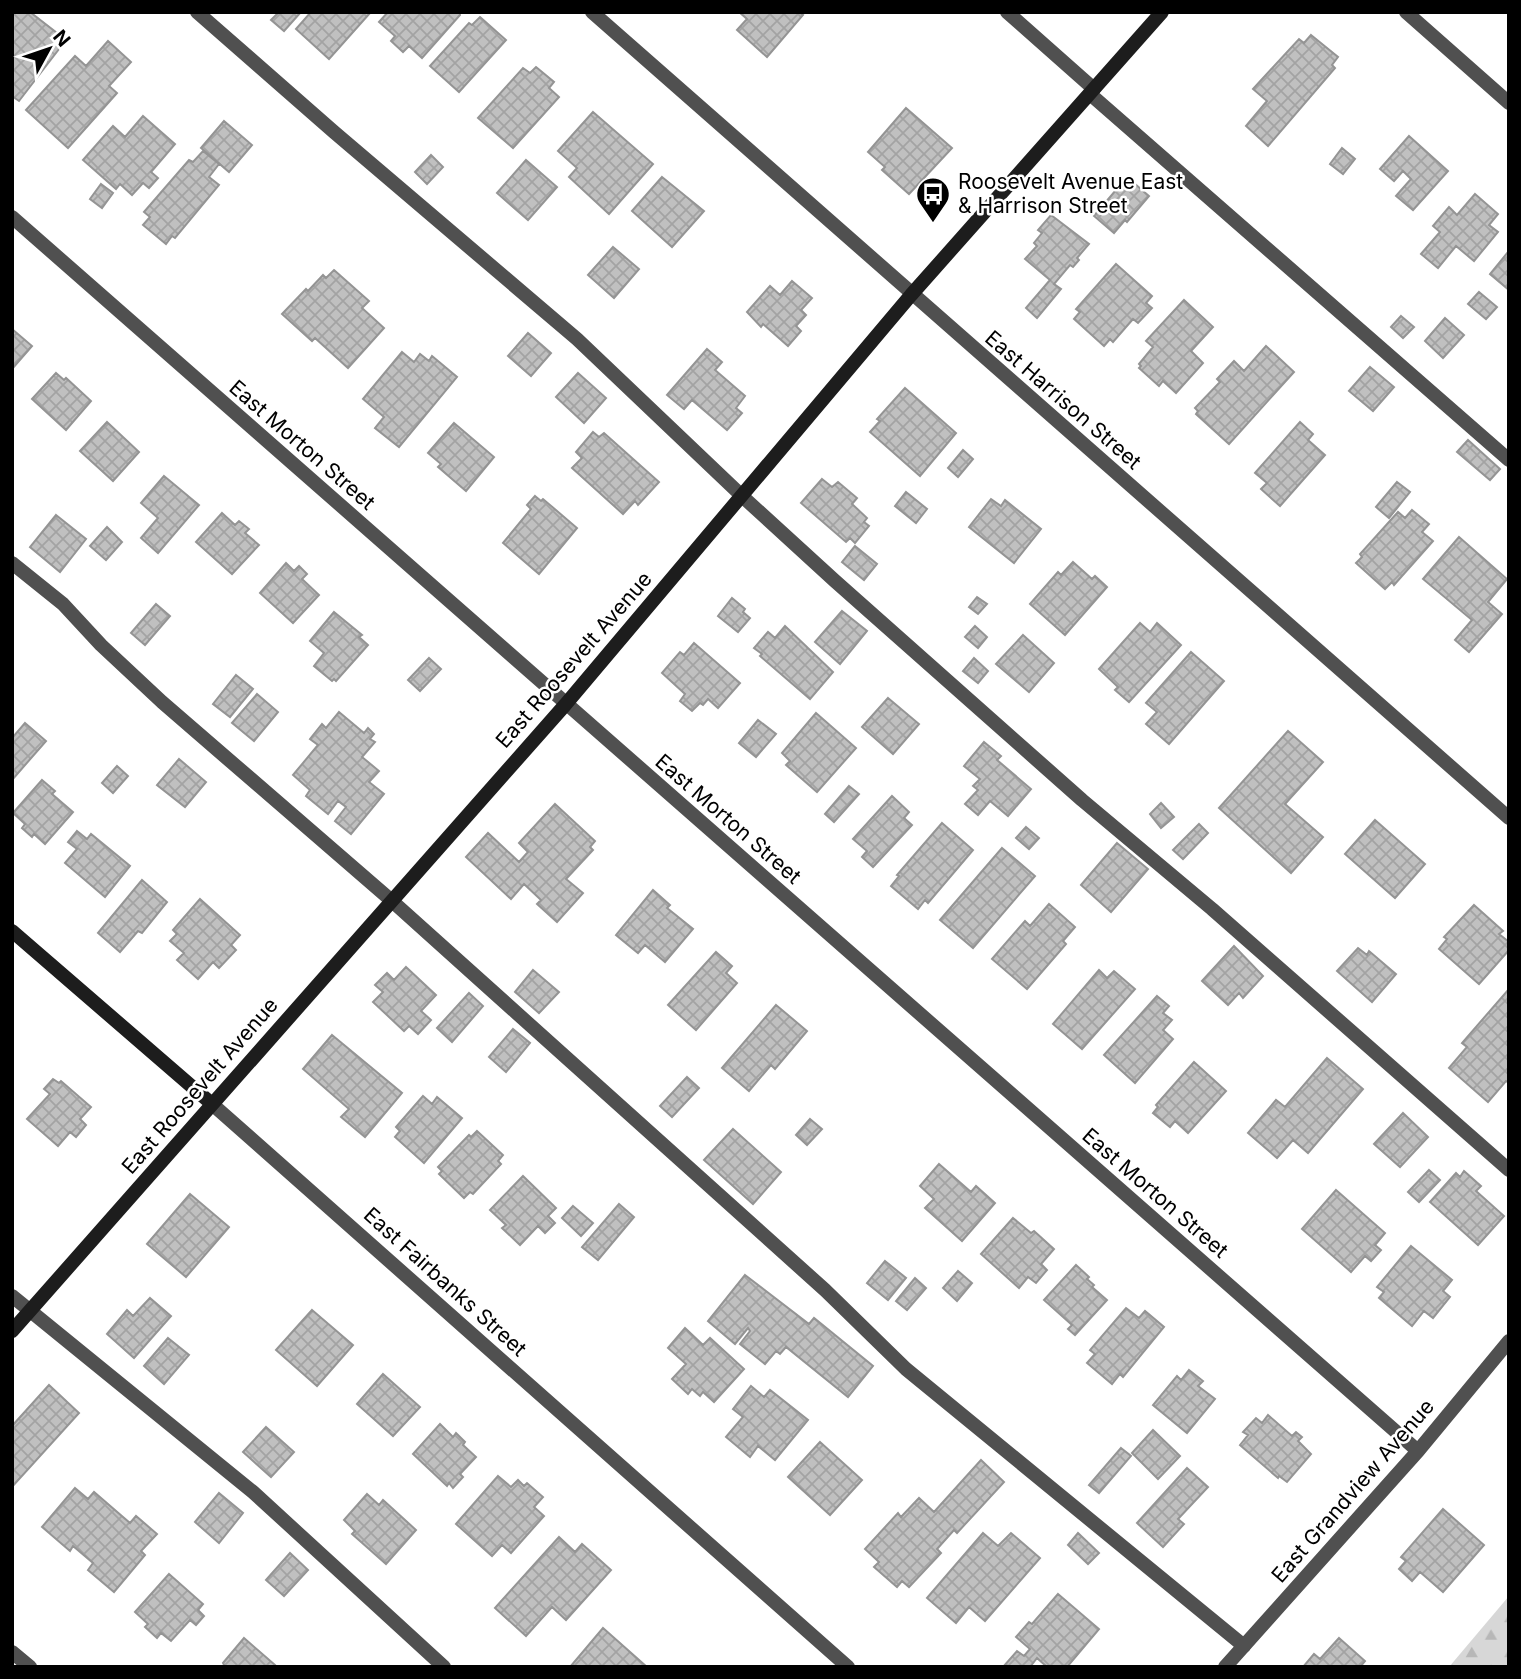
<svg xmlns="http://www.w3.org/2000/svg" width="1521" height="1679" font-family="Inter,sans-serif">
	<defs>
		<pattern id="forest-firs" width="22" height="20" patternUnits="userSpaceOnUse" patternTransform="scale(1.75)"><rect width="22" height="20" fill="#d7d7d7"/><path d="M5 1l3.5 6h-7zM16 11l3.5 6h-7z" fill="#b7b7b7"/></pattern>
		<pattern id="building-cross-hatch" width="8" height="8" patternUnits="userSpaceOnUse" patternTransform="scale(1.75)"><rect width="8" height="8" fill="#c0c0c0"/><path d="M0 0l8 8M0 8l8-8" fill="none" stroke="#a3a3a3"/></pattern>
	</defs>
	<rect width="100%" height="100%" fill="#fff"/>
	<path fill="url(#forest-firs)" d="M1509,1596V1667H1449Z"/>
	<path fill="url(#building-cross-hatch)" stroke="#949494" stroke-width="2" d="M15,12H30L66,40L19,101L12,96V15Z
		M279,12H301L284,31L271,20Z
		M311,12H369L370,13L329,59L296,29Z
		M388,12H459L460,15L422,58L409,46L403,52L391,41L395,36L379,22Z
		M739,12H799L803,15L767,57L737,30L747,19Z
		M480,17L506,40L459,92L430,66L469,23L472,25Z
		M1311,35L1338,57L1332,65L1335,68L1268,146L1246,126L1267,101L1253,89L1299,39L1304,43Z
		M108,41L131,62L109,86L117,93L68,148L26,110L75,56L86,66Z
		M536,67L554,82L549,88L559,97L513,148L478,118L523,68L530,73Z
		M906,108L952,148L909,194L882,170L885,167L868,152Z
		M593,112L653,164L609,214L569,177L577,168L558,151Z
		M143,116L175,144L151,172L158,178L149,188L143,183L132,195L120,184L116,189L83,160L113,126L125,137Z
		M224,121L252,145L229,172L201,148Z
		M1409,136L1448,171L1413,210L1396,196L1411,179L1403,171L1394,181L1380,169Z
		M1342,148L1355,159L1343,174L1330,164Z
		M203,151L219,164L209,177L219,185L175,238L172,236L166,244L143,225L150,217L144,212L189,160L193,162Z
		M431,155L443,167L427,184L415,172Z
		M526,160L557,187L528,220L497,193Z
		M662,177L704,211L672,247L632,211Z
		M1127,177L1149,196L1127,222L1125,220L1114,233L1094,216Z
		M101,184L113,193L102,208L90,199Z
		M1475,194L1498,214L1489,225L1498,232L1474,261L1456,246L1438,268L1421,254L1440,232L1433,226L1449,207L1457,215Z
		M1051,215L1089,244L1077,258L1079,260L1073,267L1070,265L1054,284L1061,289L1037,318L1026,308L1050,280L1025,259L1037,246L1034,243L1042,233L1038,230Z
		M613,247L639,269L614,298L588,275Z
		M1508,252L1509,253V290L1490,274Z
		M1116,264L1152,296L1146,303L1152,308L1138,323L1133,319L1113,342L1110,339L1104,346L1074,319L1080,312L1076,309Z
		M334,270L369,301L362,308L384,328L348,368L315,338L312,341L282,314L306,289L308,291L323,275L326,278Z
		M792,281L812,298L801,310L806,315L796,326L801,331L788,346L763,324L761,327L747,312L770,286L780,295Z
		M1479,292L1497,307L1486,319L1468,304Z
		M1184,300L1213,327L1191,351L1203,363L1176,393L1163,381L1159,386L1139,368L1141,366L1139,364L1153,347L1146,341Z
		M1401,316L1414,327L1403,338L1391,327Z
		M1445,318L1464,335L1443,358L1425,341Z
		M12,329L32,346L12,369Z
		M528,333L551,353L531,376L508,356Z
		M1266,346L1294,372L1229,444L1196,414L1198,411L1195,408L1220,382L1217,379L1234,361L1244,371Z
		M707,349L722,362L715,370L745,396L736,408L742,413L727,430L692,400L684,409L667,395Z
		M402,352L414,362L420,354L429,361L432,356L457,377L399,447L375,428L384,417L363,399Z
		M1370,367L1394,387L1373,411L1349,391Z
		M56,373L64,380L66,378L91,401L66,430L32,399Z
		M578,373L606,398L584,423L556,397Z
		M905,388L956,433L920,476L870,432L880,421L877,419Z
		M107,422L139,452L113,481L80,451Z
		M1300,422L1313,434L1308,440L1325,455L1280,506L1261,489L1267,483L1255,473Z
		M454,423L494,457L466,491L438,467L441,464L428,453Z
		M593,432L599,437L604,433L659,482L638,505L635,501L623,514L572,468L582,458L576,452Z
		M1468,440L1500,469L1490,480L1457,452Z
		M963,450L973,459L958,477L948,468Z
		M164,476L199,505L158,553L141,538L158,518L141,503Z
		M822,479L832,487L838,482L857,498L852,504L867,518L864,522L869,526L855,543L850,538L846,542L801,503Z
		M1397,482L1410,492L1389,518L1376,507Z
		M906,492L927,509L916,523L895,506Z
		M535,496L541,501L543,499L577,528L539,574L503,543L531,509L527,505Z
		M991,499L1001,506L1005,500L1041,529L1014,563L969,527Z
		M1412,510L1429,524L1422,532L1433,541L1394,585L1392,582L1385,589L1356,563L1362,557L1360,554L1398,512L1405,518Z
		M222,513L235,525L239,521L249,529L245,533L259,545L232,574L196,542Z
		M56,515L86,539L60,572L30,547Z
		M107,527L122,542L106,560L90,546Z
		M1459,537L1507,579L1488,602L1502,614L1469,652L1455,640L1472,620L1423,579Z
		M855,546L877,564L864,580L842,562Z
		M1073,562L1092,579L1095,576L1107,587L1065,635L1030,604L1058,572L1061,575Z
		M286,563L294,571L299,566L307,574L302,579L319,595L293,623L260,593Z
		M977,597L987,604L978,614L969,607Z
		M732,598L745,609L743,612L750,618L738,632L718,616Z
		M156,604L170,616L145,645L131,633Z
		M842,611L867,631L840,664L815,642Z
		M334,612L362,635L359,637L368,645L336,681L334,679L332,681L314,666L324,653L310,641Z
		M1140,623L1150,632L1157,623L1181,645L1129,702L1115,690L1118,687L1099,669Z
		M785,626L833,672L810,699L760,656L762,654L754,648L768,632L775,638Z
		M975,626L987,637L978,648L965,637Z
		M1023,635L1054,663L1029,692L996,664Z
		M694,643L740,683L718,708L708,699L703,705L700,703L692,711L680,701L685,694L662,673L680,652L684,655Z
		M1191,652L1224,681L1169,744L1146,724L1157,712L1146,703Z
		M429,658L441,669L420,691L408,680Z
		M974,658L988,671L978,683L963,671Z
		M236,675L253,689L230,717L213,704Z
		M257,694L278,712L254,741L232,723Z
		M888,698L919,724L893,754L862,727Z
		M339,712L364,733L368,728L374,734L370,739L375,742L362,757L379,771L369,782L384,794L351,834L335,821L346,807L338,801L328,814L306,796L310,790L293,775L318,745L310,739L322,724L326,728Z
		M816,713L856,748L817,792L786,765L790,761L782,753Z
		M758,720L776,734L756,757L739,743Z
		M25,723L46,741L12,780V738Z
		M1288,731L1323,762L1285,804L1323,837L1291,873L1219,808Z
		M984,742L1001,756L997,760L1031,789L1008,816L990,801L978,815L965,804L978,790L973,786L980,779L964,766Z
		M179,759L206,782L185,807L157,785Z
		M117,766L128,776L113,793L102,783Z
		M42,780L55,791L52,794L73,812L45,844L34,834L32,837L22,828L25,824L13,813Z
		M849,786L859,794L834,822L825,814Z
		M892,796L909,812L904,818L912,825L873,867L862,857L867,851L853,839Z
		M1161,803L1174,817L1161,828L1150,814Z
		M555,804L595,841L590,847L593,850L566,879L583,893L557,922L537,904L541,900L524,884L511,899L466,857L488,833L519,862L528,852L519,843Z
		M1375,820L1425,864L1395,898L1345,854Z
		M942,823L973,850L928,903L925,900L918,909L891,886L899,876L897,875Z
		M1199,824L1208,833L1183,859L1173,850Z
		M1026,827L1039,838L1029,849L1016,838Z
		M77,831L87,839L91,834L130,866L105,897L65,863L77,849L68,842Z
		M1117,843L1148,869L1111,912L1081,885Z
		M1002,848L1035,876L973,948L940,920Z
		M142,880L167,902L142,933L138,931L120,952L98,933Z
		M653,890L670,905L667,908L693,929L665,962L645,945L638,953L616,935Z
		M200,899L240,935L231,945L236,950L219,968L213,962L198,979L177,960L184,953L170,941L177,934L173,930Z
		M1049,904L1075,927L1063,941L1066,944L1027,989L992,959L1025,921L1030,926Z
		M1474,905L1503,931L1499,934L1509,942V950L1479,984L1439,949L1447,939L1444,937Z
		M1234,946L1263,976L1243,998L1239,993L1228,1005L1202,981Z
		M1358,948L1367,955L1369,951L1396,974L1372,1002L1337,971Z
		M716,952L732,966L726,973L737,983L696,1030L668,1005Z
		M406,967L436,995L421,1011L431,1020L418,1034L409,1026L404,1031L373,1002L383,992L375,985L387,973L394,980Z
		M533,970L559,992L539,1013L515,992Z
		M1099,970L1107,978L1114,971L1135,989L1082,1049L1053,1024Z
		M1509,989V1083L1506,1081L1488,1102L1449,1068L1467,1047L1462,1043Z
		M469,993L483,1006L452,1042L437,1028Z
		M1157,996L1169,1006L1163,1013L1172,1020L1163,1030L1173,1039L1135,1083L1104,1055Z
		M776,1005L807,1031L775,1069L771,1065L749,1091L722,1068Z
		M513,1029L530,1043L506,1072L489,1057Z
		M332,1035L402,1093L365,1137L341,1117L349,1109L303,1069Z
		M1327,1058L1363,1089L1308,1153L1293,1140L1277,1158L1248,1133L1276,1100L1285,1107Z
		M1194,1062L1226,1091L1188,1133L1175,1121L1170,1127L1153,1113L1158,1107L1156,1105Z
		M687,1077L699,1088L672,1117L660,1106Z
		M53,1079L59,1083L61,1081L91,1107L80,1119L86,1125L76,1137L70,1132L58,1146L27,1119L50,1094L44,1089Z
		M423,1096L432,1104L437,1097L462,1118L424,1163L395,1137L400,1131L396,1127Z
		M1403,1113L1428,1137L1400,1167L1374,1144Z
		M810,1119L822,1129L807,1145L796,1135Z
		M733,1129L781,1172L753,1204L704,1160Z
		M477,1131L503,1155L498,1161L501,1164L473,1194L470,1192L464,1198L439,1174L442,1171L438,1167L469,1135L471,1137Z
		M939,1164L971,1192L976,1186L995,1203L962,1241L925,1208L934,1199L920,1186Z
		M1429,1170L1440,1180L1419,1202L1408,1192Z
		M1464,1171L1481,1186L1476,1191L1504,1216L1478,1245L1430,1202L1456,1173L1460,1177Z
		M523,1176L556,1208L548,1216L555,1223L545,1233L538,1226L520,1245L502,1228L506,1225L490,1210Z
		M1336,1190L1385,1233L1375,1245L1381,1250L1371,1261L1365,1256L1351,1272L1302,1229Z
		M190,1194L229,1227L186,1277L147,1244Z
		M619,1204L634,1217L598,1260L582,1247Z
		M573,1206L593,1223L581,1236L562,1218Z
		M1013,1218L1031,1233L1034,1231L1054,1249L1041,1264L1047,1270L1036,1283L1028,1277L1019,1288L981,1254Z
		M1411,1246L1452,1280L1443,1291L1450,1297L1433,1318L1424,1311L1412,1326L1379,1298L1384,1292L1377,1287Z
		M885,1261L906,1278L888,1300L867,1283Z
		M1076,1265L1089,1277L1087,1279L1094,1285L1092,1287L1107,1300L1075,1335L1068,1329L1072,1325L1044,1300Z
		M958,1271L972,1283L957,1301L943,1288Z
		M745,1275L809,1324L814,1318L873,1366L848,1397L786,1347L780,1354L776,1351L765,1364L740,1344L750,1331L748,1328L735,1344L708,1321Z
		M915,1278L926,1288L907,1310L896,1301Z
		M150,1298L171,1316L134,1358L107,1334L127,1310L133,1316Z
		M1126,1308L1139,1318L1145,1311L1164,1327L1123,1377L1120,1374L1112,1384L1087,1363L1095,1354L1090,1350Z
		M312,1310L353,1345L317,1386L276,1350Z
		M685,1328L703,1345L710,1338L744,1369L714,1402L703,1392L700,1396L692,1389L688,1394L672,1379L686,1364L668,1348Z
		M168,1338L189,1355L164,1384L144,1366Z
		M1189,1370L1203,1381L1198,1386L1215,1399L1187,1433L1153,1405L1177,1376L1181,1380Z
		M383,1374L420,1407L393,1436L357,1404Z
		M49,1385L79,1413L12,1487V1426Z
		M751,1386L764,1397L770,1390L808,1420L775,1460L758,1446L750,1457L726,1437L743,1417L733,1409Z
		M1268,1415L1292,1436L1296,1432L1302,1437L1298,1441L1311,1454L1287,1482L1279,1476L1278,1478L1240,1445L1248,1435L1243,1432L1256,1418L1262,1423Z
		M440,1424L453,1437L456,1433L465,1442L463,1445L476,1457L460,1474L463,1477L453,1488L449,1483L447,1486L413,1454Z
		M266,1427L294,1452L271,1477L243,1452Z
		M1153,1430L1180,1456L1158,1479L1132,1453Z
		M820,1442L862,1480L830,1515L788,1477Z
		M1121,1448L1131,1456L1099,1493L1089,1485Z
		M981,1460L1004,1482L957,1533L954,1530L937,1549L941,1553L909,1587L902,1581L897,1587L874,1567L879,1562L865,1549L898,1513L901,1517L919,1498L934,1512Z
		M1187,1468L1208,1487L1178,1519L1184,1524L1163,1547L1137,1523Z
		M498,1476L511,1487L518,1480L524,1486L527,1483L543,1497L534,1507L544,1516L511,1553L502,1545L492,1556L456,1524Z
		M75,1488L88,1499L94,1492L130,1523L136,1516L157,1534L141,1551L145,1555L114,1592L88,1570L93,1563L73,1546L70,1551L42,1527Z
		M219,1493L243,1513L219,1543L195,1522Z
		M367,1494L379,1505L383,1500L416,1530L386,1564L352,1534L355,1531L344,1520Z
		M1443,1509L1484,1545L1443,1592L1420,1572L1412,1581L1399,1569L1406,1561L1401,1557Z
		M983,1533L998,1546L1011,1533L1040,1558L985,1621L969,1607L956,1623L927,1598Z
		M1078,1533L1099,1553L1088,1564L1068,1545Z
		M559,1537L575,1552L582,1544L611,1570L566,1620L552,1607L526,1636L495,1608Z
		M290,1553L308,1570L284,1596L266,1580Z
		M169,1574L203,1604L198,1610L204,1616L196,1625L190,1620L171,1641L161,1633L157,1638L145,1627L148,1624L135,1612Z
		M1058,1594L1099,1629L1067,1667H1047L1037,1658L1030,1667H1003L1017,1651L1024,1656L1030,1649L1016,1637L1029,1622L1032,1624Z
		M603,1628L647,1667H570Z
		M244,1638L275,1665L274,1667H225L223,1663Z
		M1339,1638L1365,1661L1360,1667H1303L1314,1654L1320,1659Z"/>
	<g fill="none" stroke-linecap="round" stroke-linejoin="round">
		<path stroke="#505050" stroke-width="14" d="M197,12L334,132L577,339L742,496L835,581L1082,800L1212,909L1509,1170
			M1007,12L1094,89
			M1090,94L1509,460
			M12,563L63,604L101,645L162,702L392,901L825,1290L906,1369L1244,1646
			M12,1296L253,1492L444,1667"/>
		<path stroke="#505050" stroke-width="14" d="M592,12L1509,818
			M1406,12L1509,103
			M12,217L1418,1451
			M212,1104L848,1667
			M12,1652L30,1667
			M1225,1667L1418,1451L1509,1341"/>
		<path stroke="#1d1d1d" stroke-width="14" d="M12,931L212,1104
			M12,1331L565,705L911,295L1162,12"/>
	</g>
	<defs>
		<g id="bus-pin" transform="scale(1.75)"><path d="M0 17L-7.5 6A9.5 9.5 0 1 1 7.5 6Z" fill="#000" stroke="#fff"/><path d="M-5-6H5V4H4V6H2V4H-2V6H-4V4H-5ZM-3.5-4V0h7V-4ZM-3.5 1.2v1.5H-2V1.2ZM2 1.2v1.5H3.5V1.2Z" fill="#fff"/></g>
	</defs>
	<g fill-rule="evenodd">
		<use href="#bus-pin" x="933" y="194"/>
	</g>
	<g text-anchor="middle" stroke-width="5" stroke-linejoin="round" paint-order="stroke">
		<g font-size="21" fill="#000" stroke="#fff" text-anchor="start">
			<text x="958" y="189">Roosevelt Avenue East<tspan x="958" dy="24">&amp; Harrison Street</tspan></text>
		</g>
		<g font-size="21" fill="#000" stroke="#fff">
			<text transform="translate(1063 400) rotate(41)" y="7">East Harrison Street</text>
			<text transform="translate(302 445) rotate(41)" y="7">East Morton Street</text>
			<text transform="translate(574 660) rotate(-49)" y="7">East Roosevelt Avenue</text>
			<text transform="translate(728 819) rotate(41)" y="7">East Morton Street</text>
			<text transform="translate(200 1086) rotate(-49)" y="7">East Roosevelt Avenue</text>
			<text transform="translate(1155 1193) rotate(41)" y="7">East Morton Street</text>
			<text transform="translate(445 1282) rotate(42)" y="7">East Fairbanks Street</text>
			<text transform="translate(1353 1491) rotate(-49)" y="7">East Grandview Avenue</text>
		</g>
	</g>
	<rect width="1521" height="1679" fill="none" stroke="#000000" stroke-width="28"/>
	<g transform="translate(49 49) rotate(50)" stroke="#ffffff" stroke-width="5" paint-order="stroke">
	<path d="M0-5L12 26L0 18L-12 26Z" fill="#000000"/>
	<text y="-10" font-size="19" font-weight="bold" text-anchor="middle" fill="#000000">N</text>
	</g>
</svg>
